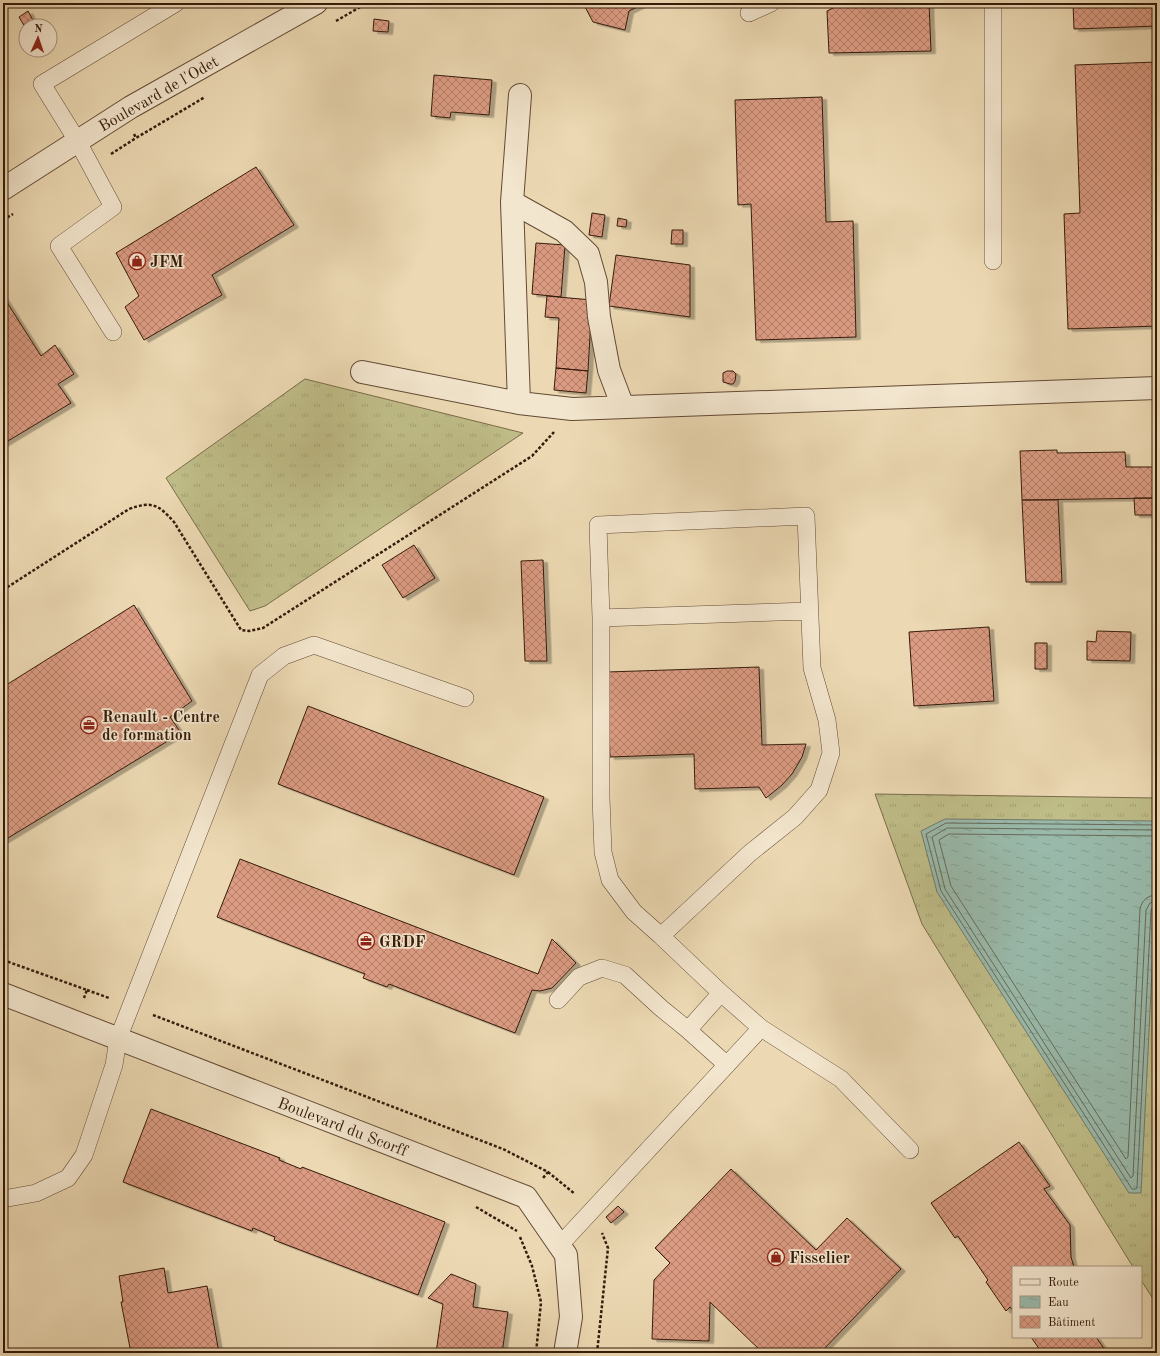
<svg xmlns="http://www.w3.org/2000/svg" width="1160" height="1356" font-family="'Old Standard TT',serif">
	<defs>
		<pattern id="grass-tufts" width="24" height="20" patternUnits="userSpaceOnUse"><rect width="24" height="20" fill="#bfbd88"/><path d="M3 7l-1-3M5 7V3M7 7l1-3M15 17l-1-3M17 17v-4M19 17l1-3" fill="none" stroke="#a5a274"/></pattern>
		<pattern id="water-ripples" width="26" height="14" patternUnits="userSpaceOnUse"><rect width="26" height="14" fill="#99baab"/><path d="M2 4q2-2 4 0t4 0M15 11q2-2 4 0t4 0" fill="none" stroke="#849f92"/></pattern>
		<pattern id="building-cross-hatch" width="8" height="8" patternUnits="userSpaceOnUse"><rect width="8" height="8" fill="#dc9c83"/><path d="M0 0l8 8M0 8l8-8" fill="none" stroke="#b37e69"/></pattern>
		<filter id="shadow"><feDropShadow dx="4.5" dy="2.5" stdDeviation="0" flood-color="#0004"/></filter>
	</defs>
	<rect width="100%" height="100%" fill="#ecd9b3"/>
	<filter id="stains"><feTurbulence type="fractalNoise" baseFrequency=".005" numOctaves="4"/><feColorMatrix values="0 0 0 0 .2 0 0 0 0 .09 0 0 0 0 .02 0 0 0 .5 -.17"/></filter>
	<radialGradient id="worn" r=".72"><stop offset=".6" stop-color="#630" stop-opacity="0"/><stop offset="1" stop-color="#630" stop-opacity=".3"/></radialGradient>
	<path fill="url(#grass-tufts)" stroke="#7a6c49" d="M305,379L523,433L265,606L250,611L166,478Z
		M875,794L1157,798V1305L1141,1280V1267H1133L922,924Z"/>
	<path fill="url(#water-ripples)" stroke="#717a6b" d="M945,819L1157,821V870L1141,1193H1129L937,892L921,831Z"/>
	<g fill="none" stroke-linecap="round" stroke-linejoin="round">
		<path stroke="#676a5a" stroke-width="1" d="M1157,825L946,823L926,834L941,891L1132,1189H1136L1137,1187L1151,910L1153,907L1157,906
			M1157,830L947,828L932,837L945,889L1131,1178L1133,1176L1146,910L1150,903L1157,901
			M1157,836L949,834L939,840L951,886L1126,1159L1128,1157L1140,909C1142,900 1148,895 1157,895"/>
	</g>
	<path fill="url(#building-cross-hatch)" stroke="#351a0a" filter="url(#shadow)" d="M583,3H645L629,11L625,30L593,22Z
		M843,3H929L931,51L829,53L827,11Z
		M1073,3H1156L1157,26L1074,29Z
		M28,11L36,26H26V29L19,17Z
		M374,19L389,21L388,32L373,31Z
		M1157,62V326L1068,329L1064,214L1080,213L1075,65Z
		M434,75L492,80L489,115L451,112L450,118L431,116Z
		M822,97L826,222L853,221L856,337L756,340L751,204L738,205L735,100Z
		M256,167L294,225L212,275L222,295L144,340L125,307L139,296L116,253Z
		M592,213L605,215L602,237L589,235Z
		M618,218L627,220L626,227L617,226Z
		M672,230H683V244H671Z
		M536,243L565,245L561,297L532,294Z
		M616,255L690,265V317L609,306Z
		M3,296L41,356L55,345L74,374L58,384L71,403L3,444Z
		M547,296L592,300L588,371L556,368L559,318L545,317Z
		M556,368L588,371L586,393L554,390Z
		M727,371H733L736,374L735,381L733,384H730L723,382V373Z
		M1057,450V453L1125,452L1126,467H1157V498L1022,500L1020,451Z
		M1134,498H1157V515H1135Z
		M1022,500H1058L1062,582H1026Z
		M414,545L435,578L403,598L382,565Z
		M543,560L547,661H525L521,561Z
		M134,605L192,701L170,717L181,733L3,841V687Z
		M989,627L994,701L914,706L909,632Z
		M1097,631L1131,632L1130,661L1087,660V641L1096,642Z
		M1035,643H1047V669H1035Z
		M759,667L762,745L806,744L802,757L792,774L782,785L771,794L766,798L759,787L695,789L694,754L610,757L607,672Z
		M308,706L544,797L514,875L278,784Z
		M240,859L538,974L552,939L576,963L552,988L540,991L532,990L515,1033L389,984L387,987L363,978L365,974L217,917Z
		M151,1109L280,1158L279,1160L301,1169L302,1167L445,1222L418,1295L274,1240L275,1237L253,1228L252,1231L123,1182Z
		M1019,1142L1050,1186L1044,1189L1070,1225L1071,1257L1074,1267H1013V1311L1010,1307L1006,1311L986,1282L988,1280L958,1236L955,1238L931,1203Z
		M731,1169L816,1250L847,1218L901,1269L820,1353H763L710,1302L709,1341L652,1339L654,1280L670,1263L655,1248Z
		M618,1206L624,1212L611,1223L606,1217Z
		M164,1268L168,1293L207,1286L219,1353H131L121,1302H123L119,1276Z
		M451,1274L476,1284L473,1307L508,1312L502,1353H436L443,1304L428,1298Z
		M1031,1337H1096L1107,1353H1042Z"/>
	<g fill="none" stroke-linecap="round" stroke-linejoin="round">
		<g stroke="#634a34" stroke-width="18">
			<path id="service" d="M749,13L771,3
				M993,261V3
				M113,332L59,246L113,207L78,142L42,84L176,3
				M601,618V797L603,852L610,880L634,912L661,936
				M721,993L661,936L750,853L795,817L819,790L831,753L827,720L812,668L806,516L598,525L601,618L810,611
				M558,1000L579,977L602,968L625,975L661,1008L688,1030
				M761,1028L841,1079L910,1150
				M3,1199L36,1193L68,1178L84,1155L114,1065L118,1039L260,675L284,656L314,645L465,698
				M559,1246L761,1028L721,993L688,1030L727,1065"/>
		</g>
		<g stroke="#634a34" stroke-width="24">
			<path id="minor" d="M512,202L564,231L588,254L596,282L599,317L609,370L623,407
				M362,372L519,403L572,409L1157,388
				M519,403L512,202L520,95"/>
		</g>
		<g stroke="#634a34" stroke-width="24">
			<path id="tertiary" d="M3,189L131,107L316,3
				M3,994L526,1197L566,1255L571,1317L565,1353"/>
		</g>
		<path stroke="#351a0a" stroke-width="2.5" stroke-dasharray="3 2" stroke-linecap="butt" d="M336,21L367,3
			M134,134L136,138L205,97
			M111,154L136,138
			M3,220L13,214
			M3,590L129,509C152,501 158,504 174,522L241,630L249,631L263,628L532,456L554,432
			M3,960L87,990L84,998
			M87,990L109,998
			M153,1015L503,1149L548,1172L543,1178
			M548,1172L575,1194
			M476,1207L517,1231
			M520,1237L532,1266L541,1302L536,1353
			M597,1353L608,1248L602,1233"/>
		<use href="#service" stroke="#f3e6ce" stroke-width="17"/>
		<use href="#minor" stroke="#f3e6ce" stroke-width="22"/>
		<use href="#tertiary" stroke="#f3e6ce" stroke-width="22"/>
	</g>
	<defs>
		<g id="shop-ring" transform="scale(0.9)"><circle r="9.5" fill="#f3e6ce" stroke="#8f2418" stroke-width="1.5"/><path d="M-5-2.5h2.3a2.7 3.5 0 0 1 5.4 0H5L5.5 6h-11ZM-1.5-2.5h3a1.5 2.3 0 0 0-3 0Z" fill="#8f2418"/></g>
		<g id="office-ring" transform="scale(0.9)"><circle r="9.5" fill="#f3e6ce" stroke="#8f2418" stroke-width="1.5"/><path d="M-6-3h4V-5.5h4V-3h4V5H-6ZM-1-4.5V-3h2v-1.5ZM-6 0V1H6V0Z" fill="#8f2418"/></g>
	</defs>
	<g fill-rule="evenodd">
		<use href="#shop-ring" x="137" y="261"/>
		<use href="#office-ring" x="89" y="725"/>
		<use href="#office-ring" x="366" y="941"/>
		<use href="#shop-ring" x="776" y="1257"/>
	</g>
	<g text-anchor="middle" stroke-width="3.5" stroke-linejoin="round" paint-order="stroke">
		<g font-size="16" fill="#351a0a" stroke="#f3e6ce">
			<text transform="translate(158 93) rotate(-30)" y="6">Boulevard de l'Odet</text>
			<text transform="translate(343 1126) rotate(21)" y="6">Boulevard du Scorff</text>
		</g>
		<g font-size="16" font-weight="bold" fill="#351a0a" stroke="#f3e6ce" text-anchor="start">
			<text x="150" y="267">JFM</text>
			<text x="102" y="722">Renault - Centre<tspan x="102" dy="18">de formation</tspan></text>
			<text x="379" y="947">GRDF</text>
			<text x="789" y="1263">Fisselier</text>
		</g>
	</g>
	<rect width="1160" height="1356" fill="none" stroke="#ecd9b3" stroke-width="16"/>
	<rect x="4" y="4" width="1152" height="1348" fill="none" stroke="#351a0a" stroke-width="2"/>
	<rect x="8" y="8" width="1144" height="1340" fill="none" stroke="#351a0a"/>
	<rect x="1012" y="1266" width="130" height="72" fill="#f3e6ce" stroke="#a79480"/>
	<rect x="1020" y="1279" width="20" height="6" fill="#f3e6ce" stroke="#a79480"/>
	<text x="1048" y="1286" font-size="12" fill="#351a0a">Route</text>
	<rect x="1020" y="1296" width="20" height="12" fill="url(#water-ripples)" stroke="#a79480"/>
	<text x="1048" y="1306" font-size="12" fill="#351a0a">Eau</text>
	<rect x="1020" y="1316" width="20" height="12" fill="url(#building-cross-hatch)" stroke="#a79480"/>
	<text x="1048" y="1326" font-size="12" fill="#351a0a">Bâtiment</text>
	<g transform="translate(38 38) rotate(3)"><circle r="19" fill="#f3e6ce" stroke="#a79480"/>
	<path d="M0-3L7 15L0 10L-7 15Z" fill="#8f2418"/>
	<text y="-6" font-size="11" font-weight="bold" text-anchor="middle" fill="#351a0a">N</text>
	</g>
	<rect width="100%" height="100%" filter="url(#stains)"/>
	<rect width="100%" height="100%" fill="url(#worn)"/>
</svg>
